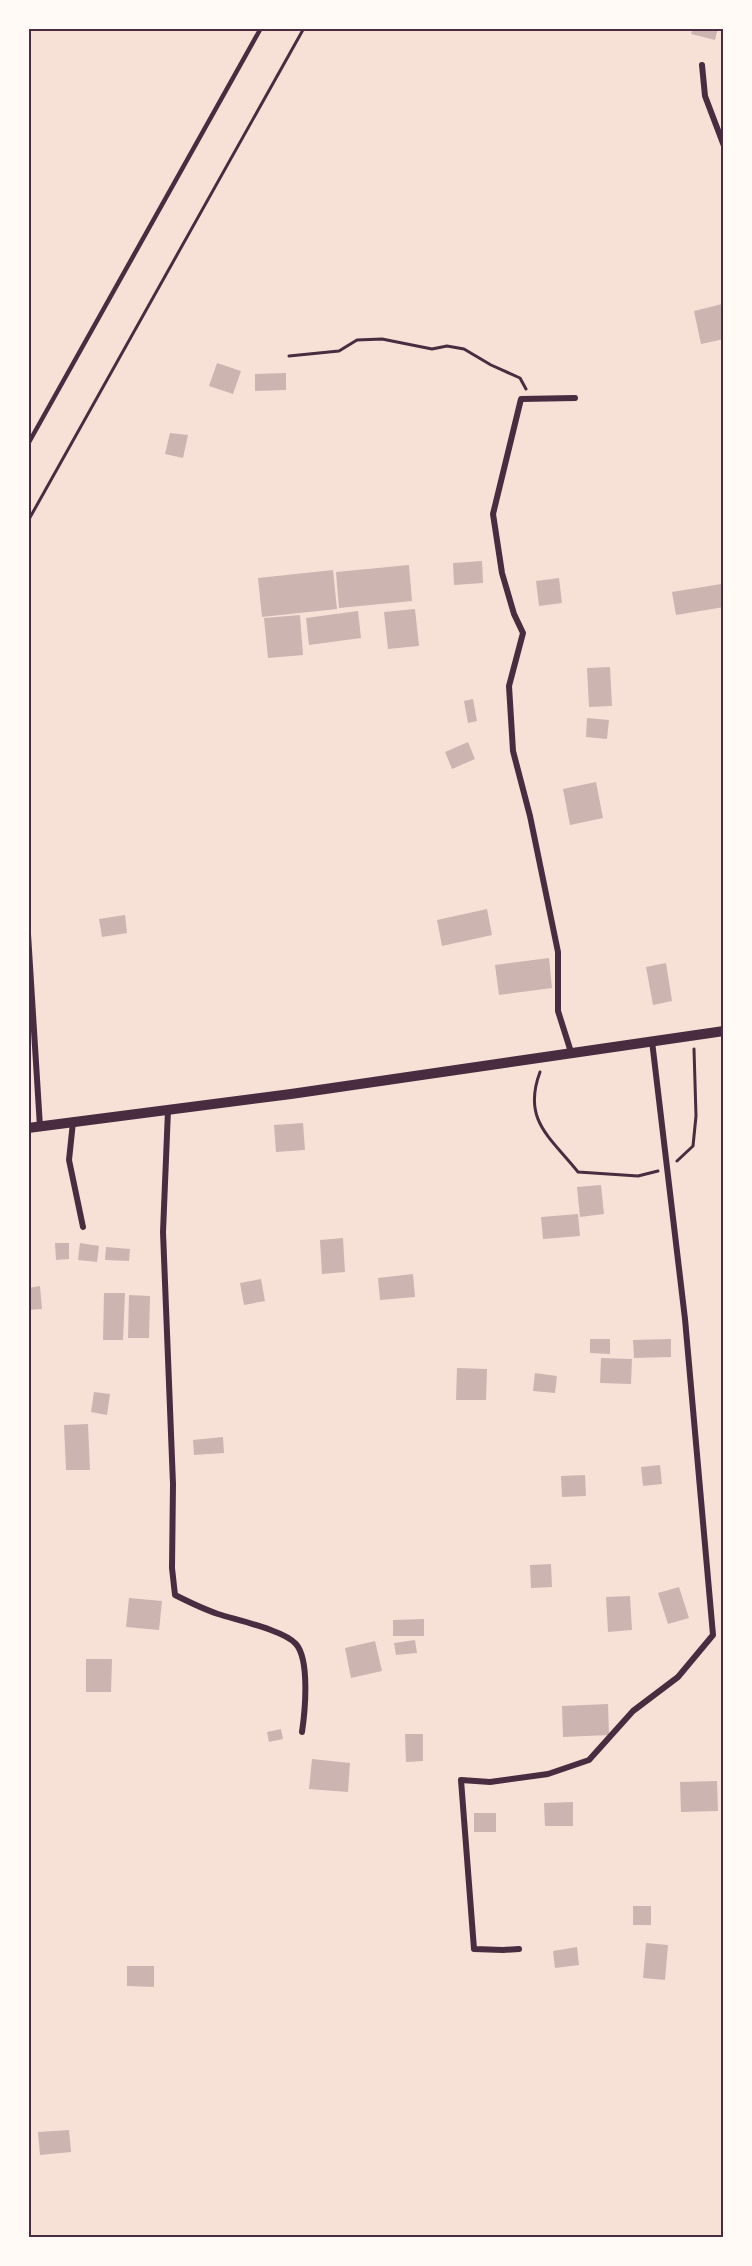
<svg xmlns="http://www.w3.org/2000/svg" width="752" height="2266" font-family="'Space Grotesk',sans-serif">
	<rect width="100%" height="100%" fill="#f7e1d7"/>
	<path fill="#ccb4b1" d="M693,28H718L715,40L691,34Z
		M722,304L724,339L701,344L694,311Z
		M217,363L241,371L233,394L209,386Z
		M286,373V390L255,391V374Z
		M170,433L188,435L183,458L165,454Z
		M482,561L483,583L454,585L453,563Z
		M409,565L412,601L339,608L336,572Z
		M333,570L337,609L262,617L258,578Z
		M559,578L562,603L539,606L536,581Z
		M721,584L724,607L676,615L672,592Z
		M415,609L419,646L388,649L384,612Z
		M358,611L361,638L309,645L306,618Z
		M300,615L303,655L268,658L264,618Z
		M610,667L612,706L589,707L587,668Z
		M473,699L477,721L468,723L464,701Z
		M587,718L609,720L607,739L586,737Z
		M468,742L475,759L452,769L445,752Z
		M596,782L603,818L570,825L563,789Z
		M487,909L492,935L442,946L437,920Z
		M125,915L127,933L102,937L99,919Z
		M549,958L552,988L499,995L495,965Z
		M666,963L672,1001L653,1005L646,967Z
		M303,1123L305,1150L276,1152L274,1125Z
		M601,1185L604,1214L580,1217L577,1187Z
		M578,1214L580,1236L543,1239L541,1217Z
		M343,1238L345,1272L322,1274L320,1240Z
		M55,1243H69V1259L56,1260Z
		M80,1243L99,1246L97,1262L78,1260Z
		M106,1247L130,1249L129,1261L105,1260Z
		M413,1274L415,1297L380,1300L378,1278Z
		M261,1279L265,1301L244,1305L240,1283Z
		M40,1286L42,1309L28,1310V1288Z
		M104,1293H125L123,1340H103Z
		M129,1295L150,1296L149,1338H128Z
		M590,1339H610V1354L590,1353Z
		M671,1339V1357L634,1358L633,1340Z
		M601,1358L632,1359L631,1384L600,1383Z
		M457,1368L487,1369L486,1400H456Z
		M535,1373L557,1376L555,1393L533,1391Z
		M94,1392L110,1394L107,1415L91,1412Z
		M88,1424L90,1470H66L64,1425Z
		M223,1437L224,1453L194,1455L193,1440Z
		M660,1465L662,1484L643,1486L641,1467Z
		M585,1475L586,1496L562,1497L561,1476Z
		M551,1564L552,1587L531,1588L530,1565Z
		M679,1587L689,1618L668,1624L658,1593Z
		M630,1596L632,1630L608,1632L606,1597Z
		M129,1598L162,1601L159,1630L126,1627Z
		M424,1619V1636H393V1620Z
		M415,1640L417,1653L396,1655L394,1643Z
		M375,1641L382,1671L351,1678L345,1648Z
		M86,1659H112L111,1692H86Z
		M608,1704L609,1735L563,1737L562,1706Z
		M281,1729L283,1739L269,1742L267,1732Z
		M405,1734H423V1761L406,1762Z
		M312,1759L350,1763L348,1792L309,1789Z
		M717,1781L718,1811L681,1812L680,1782Z
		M573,1802V1826H545L544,1803Z
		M474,1813H496V1832H474Z
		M633,1906H651V1925H633Z
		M646,1943L668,1945L665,1980L643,1978Z
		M577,1947L579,1965L555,1968L553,1951Z
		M127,1966H154V1987L127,1986Z
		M69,2130L71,2152L40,2155L38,2132Z"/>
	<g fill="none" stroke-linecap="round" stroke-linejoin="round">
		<path stroke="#4a2c40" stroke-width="3" d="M289,356L339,351L357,340L382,339L432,349L447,346L464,349L491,365L520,378L526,389
			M28,521L304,28
			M540,1072C522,1120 550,1137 578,1172L638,1176L658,1171
			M677,1161L693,1146L696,1116L694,1049"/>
		<path stroke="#4a2c40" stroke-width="4.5" d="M28,444L261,28"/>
		<path stroke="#4a2c40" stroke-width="6" d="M702,65L705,96L724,146
			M28,934L40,1127
			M571,1052L558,1011V952L530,816L513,751L509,686L523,633L514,614L502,573L493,514L521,399L575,398
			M168,1110L163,1232L173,1484L172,1568L175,1595C189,1602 203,1609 218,1614C236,1620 284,1630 296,1644C310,1660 305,1712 302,1732
			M73,1122L69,1160L83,1227
			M519,1949L503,1950L474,1949L461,1780L490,1782L548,1774L589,1760L633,1711L678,1677L713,1635L685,1319L652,1041"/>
		<path stroke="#4a2c40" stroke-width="10" d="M28,1128L291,1094L724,1031"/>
	</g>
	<rect width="752" height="2266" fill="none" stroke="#fffaf5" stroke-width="60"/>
	<rect x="30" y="30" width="692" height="2206" fill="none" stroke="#4a2c40" stroke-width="2"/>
</svg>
